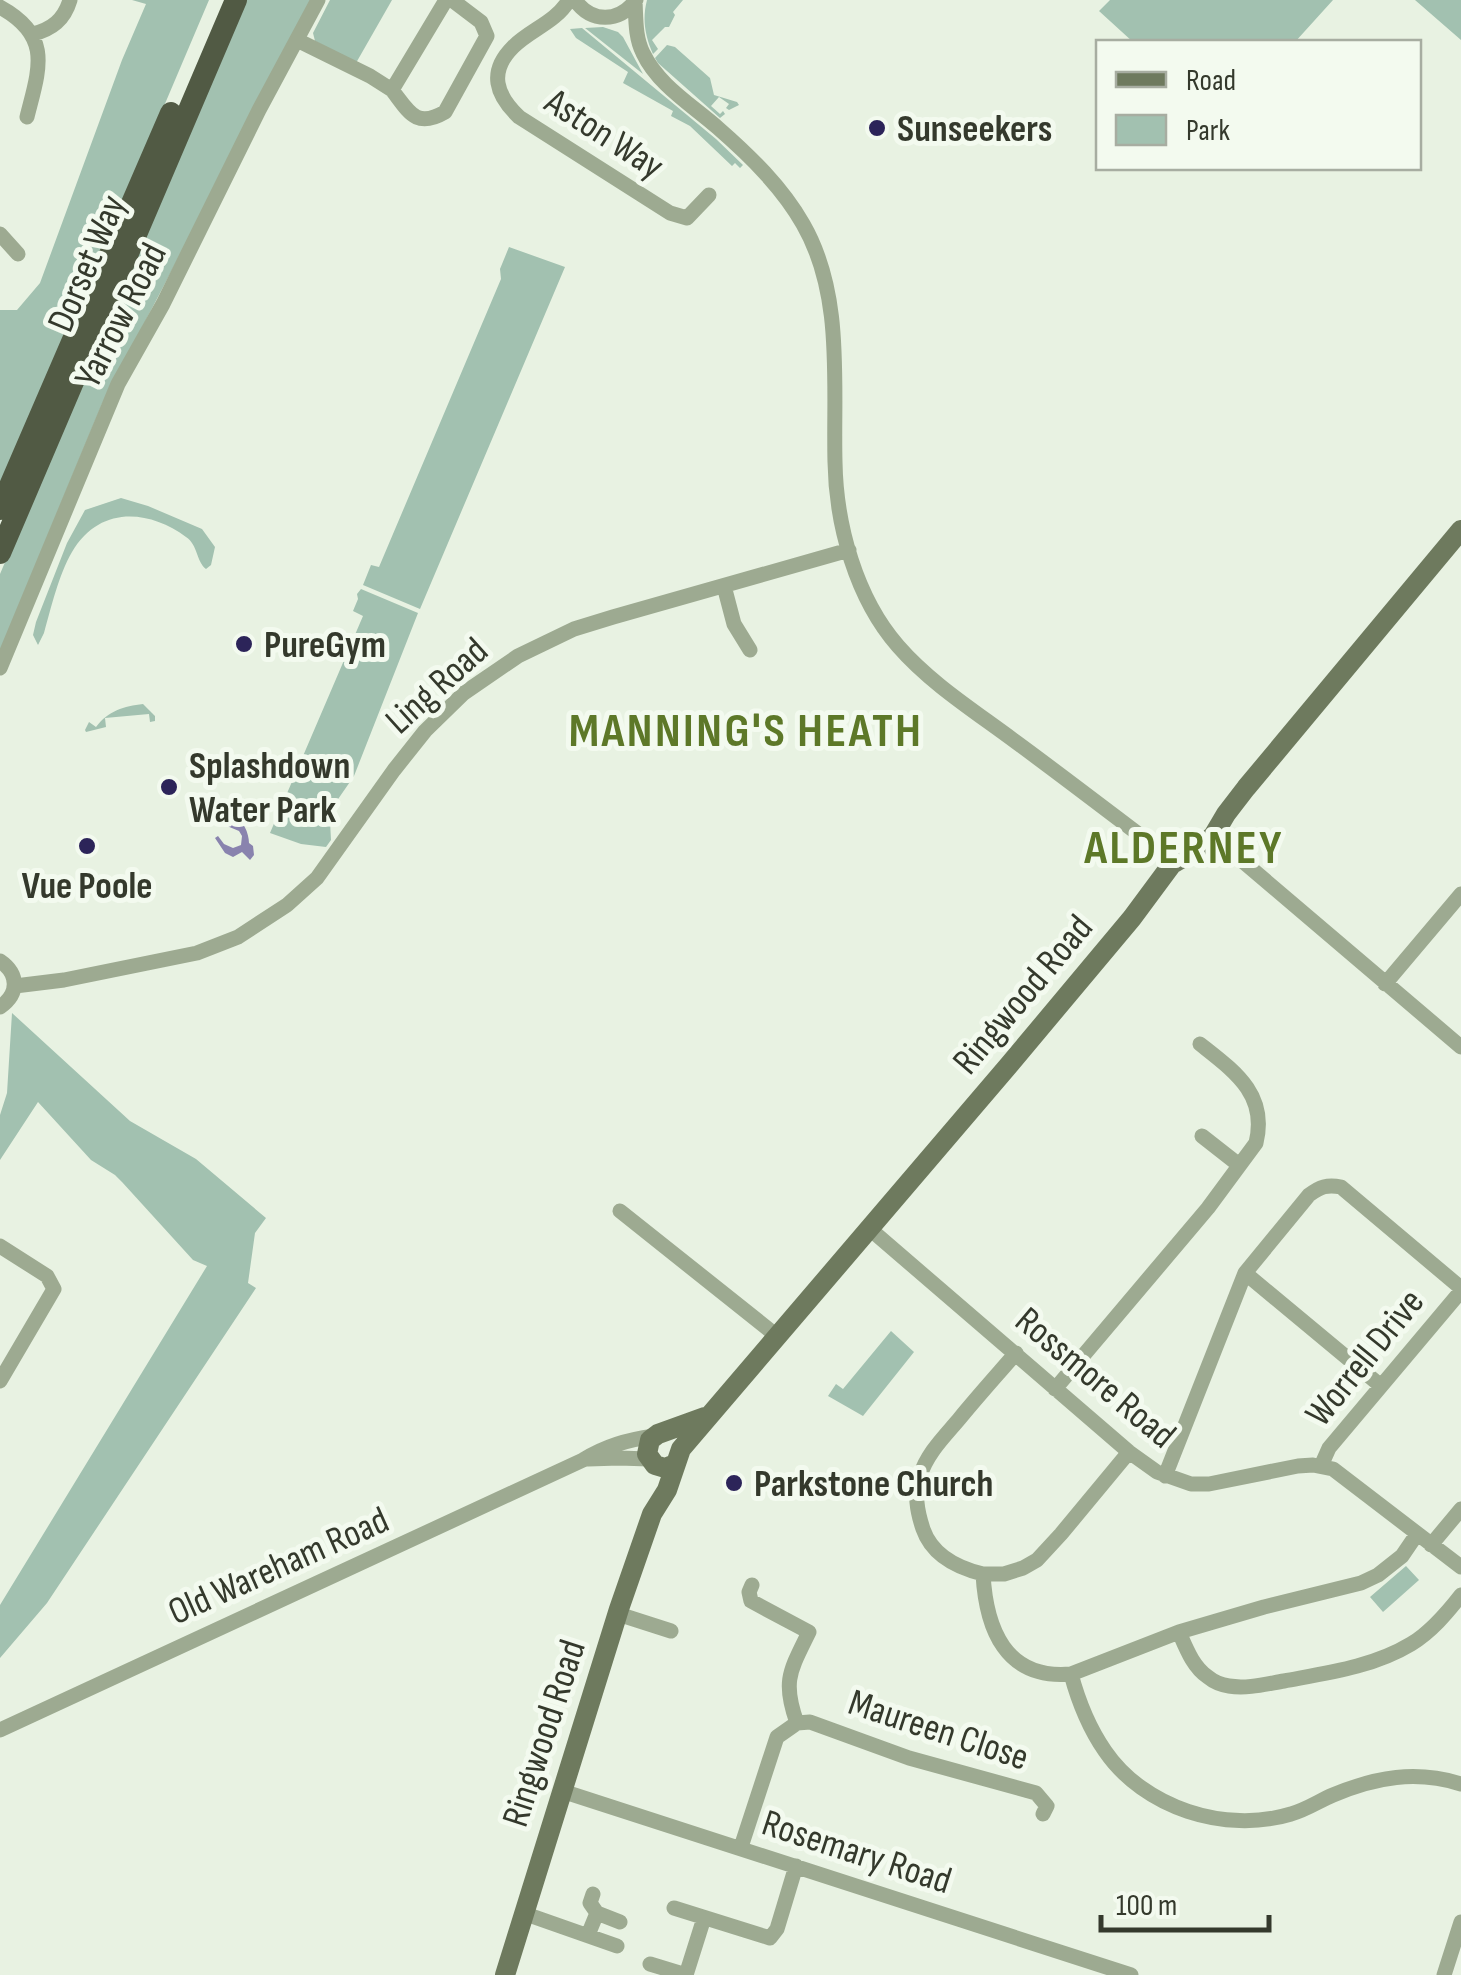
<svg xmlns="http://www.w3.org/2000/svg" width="1461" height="1975" font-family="'Sofia Sans Condensed',sans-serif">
	<rect width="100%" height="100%" fill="#e8f2e2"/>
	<path fill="#a2c1b0" d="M132,0H209L4,483L0,482V310H17L40,283L122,60L146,4Z
		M245,0H313L102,404L0,651V574Z
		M330,0H392L356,63L315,41L313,33Z
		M647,0H683L673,12L675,15L669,27H665L652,40L658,49L653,54C645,36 642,19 647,0Z
		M1110,0H1333L1295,42H1133L1099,11Z
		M1415,0H1461V40Z
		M603,27L618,32L623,37L643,74L585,28Z
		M582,28L716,139L743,165L740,168L735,163L732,166L690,126L671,116L673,111L623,83L628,72L576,38L570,29Z
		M667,45L675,47L710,78L714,95L737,102L739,105L729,110L726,108L729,104L719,97L711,106L720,114L723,111L725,114L720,118L658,63L655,58Z
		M509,247L565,267L420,609L363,585L371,565L379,567L501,279L500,269Z
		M121,498L148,506L202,529L215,547L211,565L206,569C196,561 198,545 186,537C148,509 99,506 72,552C59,574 51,608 44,633L38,645L33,635L36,622L67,543L85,510Z
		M361,589L418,613L354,776L334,805L330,821L331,840L326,847L301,844L270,833L363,616L353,611L358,599L357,594Z
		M143,704L155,716V721L150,722L149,714L105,718L106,727L86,732L85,730L89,722L96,727C108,711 124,706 143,704Z
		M12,1013L130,1121L196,1159L266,1218L255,1233L248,1283L256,1288L47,1603L0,1658V1605L207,1266L193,1260L122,1182L115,1175L91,1160L38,1102L0,1160V1115L7,1093Z
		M891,1331L914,1352L863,1416L828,1396L836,1384L843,1389Z
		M1406,1566L1419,1580L1383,1612L1370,1597Z"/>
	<path fill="#8983ae" d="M234,816C243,820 249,833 249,843L253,846L254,855L250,860L242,852L233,857L225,853L215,838L218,836L224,844L233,848L241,845L242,836L239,831L227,826Z"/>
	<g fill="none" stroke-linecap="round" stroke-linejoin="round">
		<path stroke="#9daa91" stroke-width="15" d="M569,0C555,23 531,29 513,47C488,72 496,95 519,117L670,213L687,218L709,195
			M575,0C591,23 619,23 636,0
			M635,1C636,19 635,37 643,53C658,85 692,105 718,128C750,156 782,187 803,224C844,295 833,384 835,462C836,525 856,598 898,646C931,684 976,712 1016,742C1065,778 1113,815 1162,852L1172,864
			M0,7C53,36 39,69 27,117
			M33,34C52,29 64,20 70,0
			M297,40L370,76L392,90L446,0
			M392,90C409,112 416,129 445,112L487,36L481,22L452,0
			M0,234L18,254
			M724,586L734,624L750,650
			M0,668L118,384L163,304L259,110L318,0
			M1213,836L1461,1047
			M0,961C19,974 19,994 0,1007
			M1385,984L1461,894
			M15,986L64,980L197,953L238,937L287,905L317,878L394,770L425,731L464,693L518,656L574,629L613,617L849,550
			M1202,1136L1239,1165
			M620,1211L777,1336
			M870,1229L1129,1452L1157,1472L1191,1484H1209L1298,1466L1313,1465L1333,1469L1461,1567
			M0,1246L47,1276L54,1289L0,1381
			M1245,1273L1381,1386
			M1016,1353C997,1375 978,1396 960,1418C945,1436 927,1453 920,1476C914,1494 917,1511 923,1529C932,1555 958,1568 983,1574C986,1628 1005,1680 1071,1674C1078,1700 1089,1728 1105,1751C1144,1808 1225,1834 1291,1814C1306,1810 1319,1801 1333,1795C1376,1777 1416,1770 1461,1784
			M1055,1389L1208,1208L1256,1143C1268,1094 1234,1071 1200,1044
			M588,1459L619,1458L649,1459
			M1321,1466L1329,1448L1461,1291
			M1165,1476L1245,1273L1309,1195C1320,1187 1327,1184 1341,1187L1461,1288
			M1431,1545L1461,1509
			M983,1574H1004L1023,1568L1037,1560L1061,1534L1129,1452
			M618,1614L671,1631
			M1179,1632C1186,1648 1193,1667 1208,1677C1214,1682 1222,1685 1229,1686C1247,1689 1266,1684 1284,1681C1327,1673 1373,1667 1411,1644C1431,1632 1447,1613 1461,1595
			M1071,1674L1179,1632L1264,1607L1361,1583L1378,1575L1402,1556L1417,1534
			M797,1723L810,1722L909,1758L1036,1793L1047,1806L1043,1814
			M0,1730L583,1460C606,1446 627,1440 654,1436
			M562,1791L1131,1975
			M741,1847L777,1737L797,1723C782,1681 790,1671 809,1632L751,1601L749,1592L752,1585
			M674,1908L770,1938L777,1929L796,1866
			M523,1913L617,1946
			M597,1913L620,1922
			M588,1935L597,1913L590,1903L593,1894
			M650,1964L686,1975
			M686,1975L704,1918
			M1444,1975L1461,1922"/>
		<path stroke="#6e7a5e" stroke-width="20" d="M675,1464L665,1468L655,1465L647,1454L650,1440L658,1434L705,1417
			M505,1975L619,1609L652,1514L667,1490L681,1449L1009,1065L1132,918L1172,864L1196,850L1213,836L1226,814L1246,788L1461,530"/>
		<path stroke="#515a44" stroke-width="22" d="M0,509L171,113
			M0,553L236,0"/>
	</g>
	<g fill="#2c2459" stroke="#f3faef" stroke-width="4">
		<circle cx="877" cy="128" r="10"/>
		<circle cx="244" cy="644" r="10"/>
		<circle cx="169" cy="787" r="10"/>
		<circle cx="87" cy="846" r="10"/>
		<circle cx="734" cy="1483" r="10"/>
	</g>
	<g text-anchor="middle" stroke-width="10" stroke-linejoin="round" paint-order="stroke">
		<g font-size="38" font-weight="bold" fill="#34392c" stroke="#f3faef" text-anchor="start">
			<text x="897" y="141">Sunseekers</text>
			<text x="264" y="657">PureGym</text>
			<text x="189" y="778">Splashdown<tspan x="189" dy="44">Water Park</tspan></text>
			<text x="87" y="898" text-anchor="middle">Vue Poole</text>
			<text x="754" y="1496">Parkstone Church</text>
		</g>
		<g font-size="38" fill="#34392c" stroke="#f3faef">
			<text transform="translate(605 133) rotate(33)" y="13">Aston Way</text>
			<text transform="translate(86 263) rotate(-67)" y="13">Dorset Way</text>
			<text transform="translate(120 315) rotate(-63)" y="13">Yarrow Road</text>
			<text transform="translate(436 685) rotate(-42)" y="13">Ling Road</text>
			<text transform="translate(1022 994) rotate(-50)" y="13">Ringwood Road</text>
			<text transform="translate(1364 1357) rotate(-51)" y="13">Worrell Drive</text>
			<text transform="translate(1096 1377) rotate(40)" y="13">Rossmore Road</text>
			<text transform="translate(278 1565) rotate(-24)" y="13">Old Wareham Road</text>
			<text transform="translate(939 1729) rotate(18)" y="13">Maureen Close</text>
			<text transform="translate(543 1733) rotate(-72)" y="13">Ringwood Road</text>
			<text transform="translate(857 1851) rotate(18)" y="13">Rosemary Road</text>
		</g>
		<g font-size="48" font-weight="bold" letter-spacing="2.5" fill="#5d7828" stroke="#f3faef">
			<text x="746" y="746">MANNING'S HEATH</text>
			<text x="1184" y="863">ALDERNEY</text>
		</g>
	</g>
	<rect x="1096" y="40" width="325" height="130" fill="#f3faef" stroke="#a7ada1" stroke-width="2.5"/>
	<rect x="1116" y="72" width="50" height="15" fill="#6e7a5e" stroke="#a7ada1" stroke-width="2.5"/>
	<text x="1186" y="90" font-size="30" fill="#34392c">Road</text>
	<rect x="1116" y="115" width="50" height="30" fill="#a2c1b0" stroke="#a7ada1" stroke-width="2.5"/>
	<text x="1186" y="140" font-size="30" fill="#34392c">Park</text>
	<path d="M1101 1915v15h168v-15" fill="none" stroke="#34392c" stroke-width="5"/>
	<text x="1116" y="1915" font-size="30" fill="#34392c" stroke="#f3faef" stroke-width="8" paint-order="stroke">100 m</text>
</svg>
